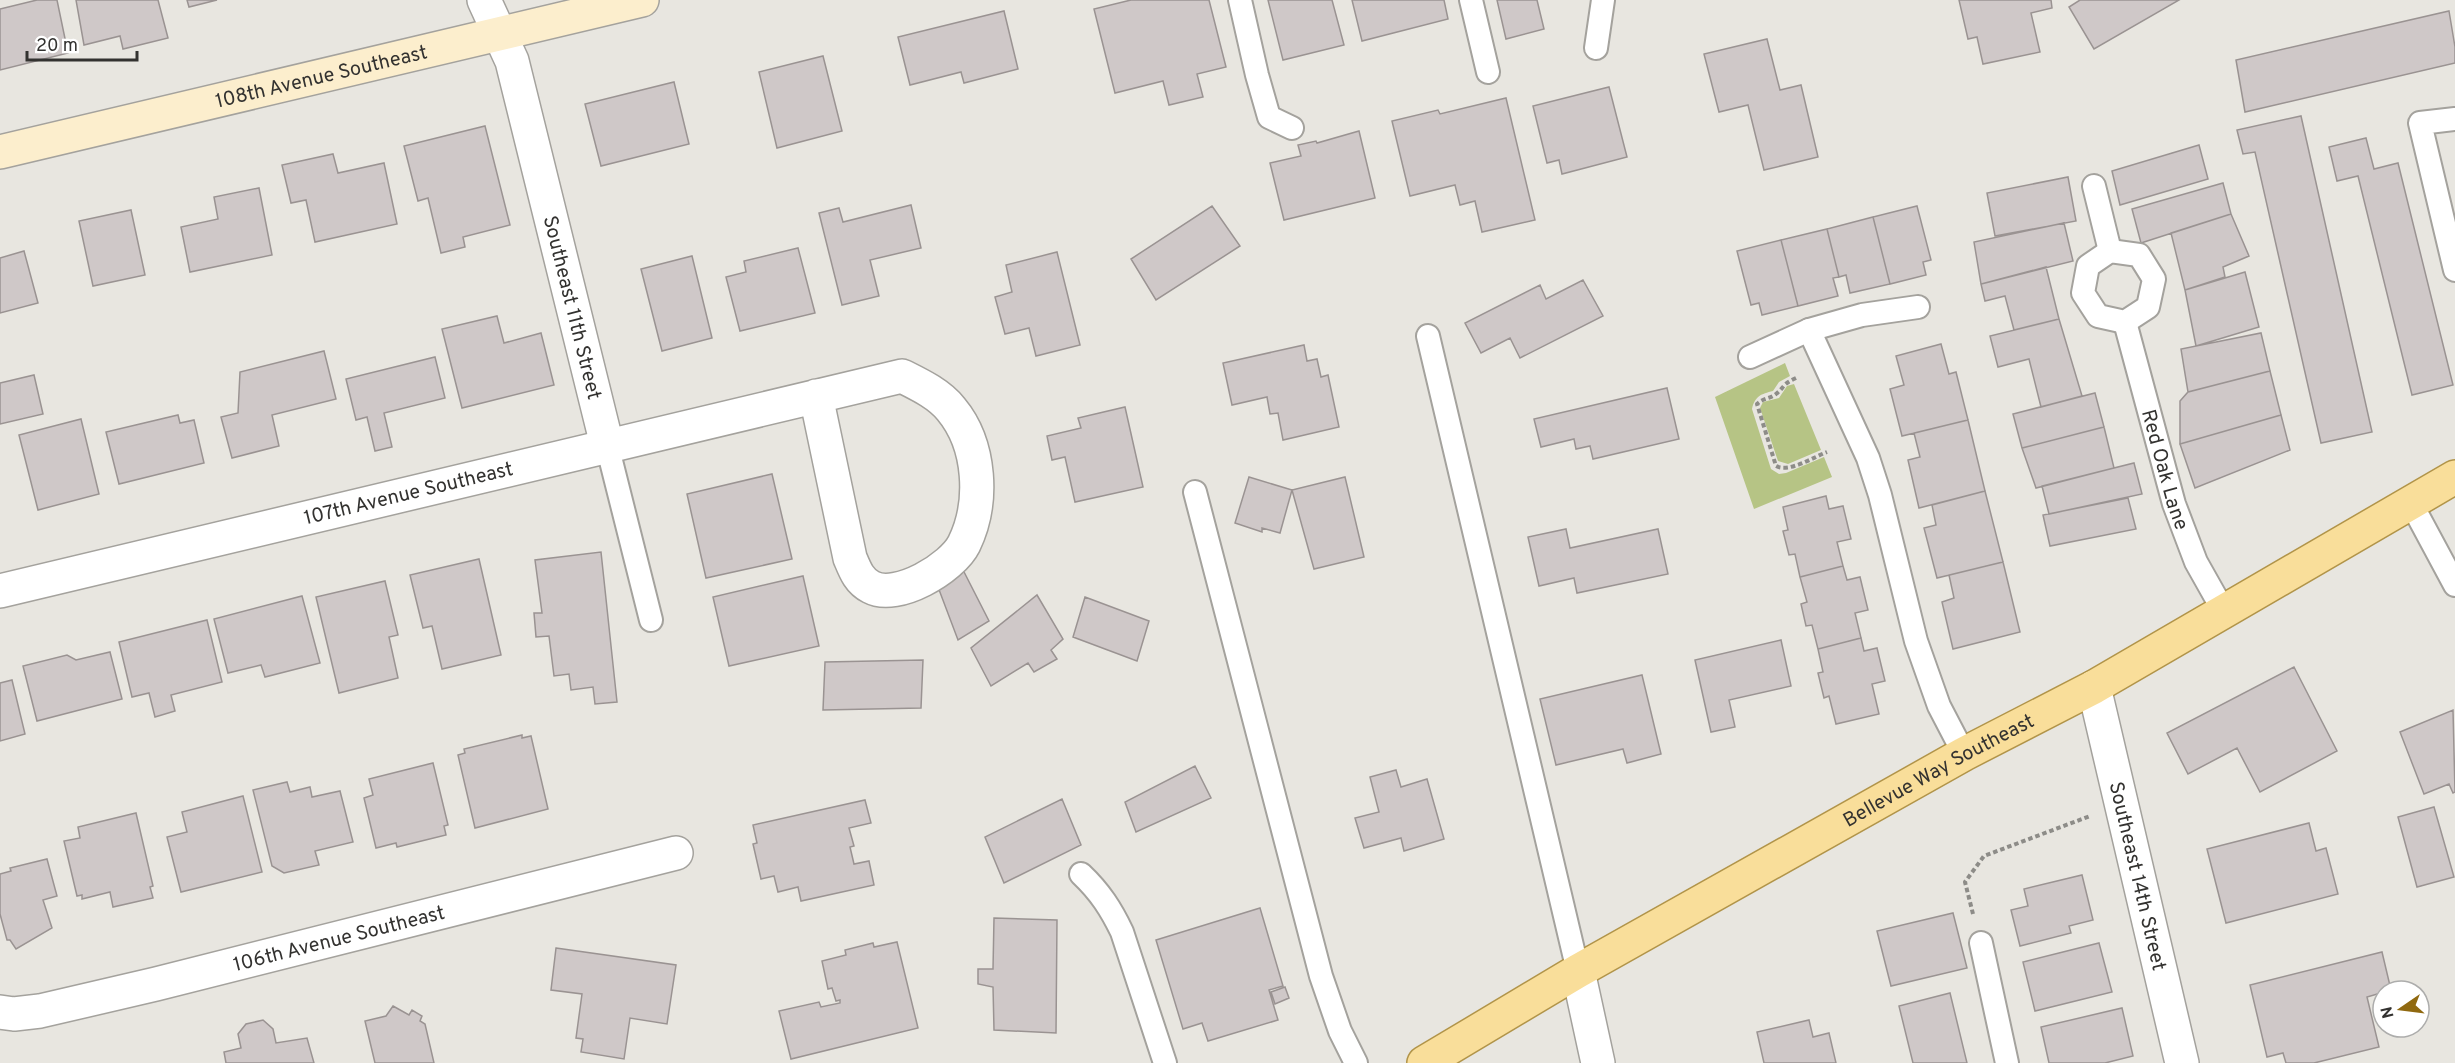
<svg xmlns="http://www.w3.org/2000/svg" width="2455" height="1063" font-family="Overpass,sans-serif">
	<rect width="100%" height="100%" fill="#e8e6e0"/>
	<path fill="#b6c485" d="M1785,363L1790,376L1779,382L1773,391C1761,394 1755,396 1752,409L1771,469L1779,474L1786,473L1824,457L1832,477L1754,509L1715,397Z
		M1794,384L1821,450L1788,464L1778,461L1760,408L1763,402L1779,398L1787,386Z"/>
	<path fill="#cfc8c8" stroke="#9a9392" stroke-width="1.5" d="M37,0H57L68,53L0,70V9Z
		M76,0H158L168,38L123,49L120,36L84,45Z
		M187,0H217L189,7Z
		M1131,0H1209L1226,67L1197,74L1203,97L1169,105L1163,81L1115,93L1094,9Z
		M1268,0H1332L1344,45L1283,60Z
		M1352,0H1444L1448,19L1362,41Z
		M1497,0H1537L1544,29L1506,39Z
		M1959,0H2051L2052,8L2031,13L2040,52L1983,64L1977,37L1968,39Z
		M2080,0H2179L2094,49L2069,7Z
		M1004,11L1018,69L964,83L961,72L910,85L898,37Z
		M2449,11L2455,47V63L2245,112L2236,60Z
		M1767,39L1780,90L1801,85L1818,157L1764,170L1748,105L1719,112L1704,54Z
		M823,56L842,131L777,148L759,72Z
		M674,82L689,144L601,166L585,104Z
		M1609,87L1627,157L1562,174L1559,160L1547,163L1533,106Z
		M1506,98L1535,220L1482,232L1475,201L1460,205L1455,185L1410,196L1392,121L1438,110L1440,114Z
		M2301,116L2372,432L2321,443L2255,152L2243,154L2237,130Z
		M485,126L510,225L463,237L465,247L441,253L428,198L418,201L404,146Z
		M1359,131L1375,198L1284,220L1270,163L1301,156L1298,145L1316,141L1317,143Z
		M2366,138L2374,169L2398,163L2453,385L2412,395L2358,176L2337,181L2329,147Z
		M2199,145L2208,179L2120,205L2112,171Z
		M333,154L338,173L384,163L397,224L315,242L306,200L291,203L282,165Z
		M2068,177L2076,221L1995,236L1987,193Z
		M2223,183L2231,214L2141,243L2132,209Z
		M259,188L272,255L190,272L181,227L218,219L214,197Z
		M911,205L921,248L870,260L879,296L842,305L819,213L839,208L843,222Z
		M1212,206L1240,246L1156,300L1131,259Z
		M1917,206L1931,260L1923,262L1926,275L1890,284L1873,217Z
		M131,210L145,275L93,286L79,221Z
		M2231,214L2249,256L2223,267L2225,277L2185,290L2171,233Z
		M1873,217L1890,284L1850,293L1846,275L1839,277L1827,229Z
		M2064,223L2073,261L1981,284L1974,242Z
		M1827,229L1839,277L1833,278L1838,296L1798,306L1781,240Z
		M1781,240L1798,306L1762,315L1759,303L1751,305L1737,251Z
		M798,248L815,313L740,331L726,277L746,272L744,261Z
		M24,251L38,303L0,313V258Z
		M1057,252L1080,345L1036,356L1029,328L1005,334L995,297L1012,292L1006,265Z
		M692,256L712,338L662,351L641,269Z
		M2046,267L2059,319L2014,330L2005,296L1985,301L1981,284Z
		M2245,272L2259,327L2196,346L2185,290Z
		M1583,280L1603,316L1520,358L1510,338L1481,353L1465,323L1540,285L1546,299Z
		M497,316L504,343L541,333L554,385L462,408L442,329Z
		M2059,319L2082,396L2041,407L2029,359L1998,367L1990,336Z
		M2261,333L2270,371L2188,392L2181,349Z
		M1941,344L1949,374L1956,372L1968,420L1902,436L1890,389L1904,385L1896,356Z
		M1304,345L1307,361L1317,359L1321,377L1328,375L1339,427L1283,440L1278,413L1270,414L1267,397L1232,405L1223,363Z
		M324,351L336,399L272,415L279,446L232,458L221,417L238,413L240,372Z
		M435,357L445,398L384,413L392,447L375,451L367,417L356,420L346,379Z
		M2270,371L2281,415L2180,444V401L2188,392Z
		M34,375L43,414L0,424V383Z
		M1667,388L1679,439L1593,459L1590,446L1576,449L1574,439L1541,447L1534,419Z
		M2095,393L2104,427L2022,448L2013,414Z
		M1125,407L1143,487L1075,502L1065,457L1052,460L1047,436L1081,428L1078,418Z
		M178,415L180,423L194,420L204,463L119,484L106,432Z
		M2281,415L2290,450L2195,488L2180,444Z
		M81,419L99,494L38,510L19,435Z
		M1968,420L1985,491L1919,508L1908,460L1920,457L1914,433Z
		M2104,427L2114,468L2036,488L2022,448Z
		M2134,463L2142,494L2049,514L2042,486Z
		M772,474L792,559L706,578L687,494Z
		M1249,477L1292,490L1280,533L1262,528V532L1235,523Z
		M1345,477L1364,557L1314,569L1292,490Z
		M1985,491L2003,562L1937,578L1924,528L1936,525L1932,505Z
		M1826,496L1829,509L1843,506L1851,539L1837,542L1843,566L1800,577L1795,554L1789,555L1783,531L1788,530L1783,507Z
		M2128,498L2136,529L2050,546L2043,515Z
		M1566,529L1570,548L1658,529L1668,574L1577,593L1574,578L1539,586L1528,537Z
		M601,552L617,702L595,704L593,687L571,690L569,674L554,676L549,636L536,637L534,613H542L535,560Z
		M479,559L501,655L442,669L432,626L423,628L410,575Z
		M2003,562L2020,632L1953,649L1942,602L1954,598L1949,575Z
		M961,566L989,621L958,640L938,587Z
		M1843,566L1847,580L1860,577L1868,610L1855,613L1861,638L1818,649L1812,625L1806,626L1801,604L1807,602L1800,577Z
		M803,576L819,646L729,666L713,597Z
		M385,581L398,635L389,637L398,678L339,693L316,597Z
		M1037,595L1063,639L1051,650L1057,659L1034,672L1028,663L991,686L971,648Z
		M302,596L320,663L265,677L261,665L228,673L214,619Z
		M1085,597L1149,621L1137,661L1073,637Z
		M207,620L222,682L171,695L175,711L155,717L149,693L132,697L119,642Z
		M1861,638L1864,651L1877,648L1885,681L1872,684L1879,714L1836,724L1829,696L1824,698L1818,673L1823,672L1818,649Z
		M1781,640L1791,686L1729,700L1735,727L1711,732L1695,660Z
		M110,652L122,699L37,721L23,666L67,655L76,660Z
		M923,660L921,708L823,710L825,662Z
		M2294,667L2337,751L2260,792L2237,748L2188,774L2167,733Z
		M1642,675L1661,754L1627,763L1623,749L1556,765L1540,699Z
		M12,680L25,734L0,741V683Z
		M2453,710L2455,792L2453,793L2449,784L2424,794L2400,732Z
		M522,735V738L531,736L548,809L475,828L458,755L465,753L464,749Z
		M433,763L448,825L444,826L446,835L397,847L396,843L376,848L364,798L373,795L369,779Z
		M1195,766L1211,798L1136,832L1125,802Z
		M1396,770L1401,787L1427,779L1444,839L1404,851L1401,838L1364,848L1355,818L1379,812L1370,777Z
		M287,782L290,792L310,787L312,797L340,791L353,842L315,851L319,865L284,873L272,866L253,790Z
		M243,796L262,872L181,892L167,837L187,832L182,812Z
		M1062,799L1081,845L1004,883L985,837Z
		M865,800L871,823L849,828L854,846L850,847L854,864L869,861L874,885L801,901L798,887L778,892L774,876L761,879L753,844L757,843L753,825Z
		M2434,807L2454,877L2417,887L2398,817Z
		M136,813L153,886L150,887L153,898L113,907L110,892L82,899V895L77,896L64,841L80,838L78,827Z
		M2309,823L2316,851L2326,848L2338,894L2226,923L2207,849Z
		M47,859L57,896L43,900L52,928L16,949L10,940H7L0,914V874L11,871L10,868Z
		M2082,875L2093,920L2069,926L2071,933L2020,946L2011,910L2028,906L2024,889Z
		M1260,908L1283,986L1269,990L1278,1020L1208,1041L1202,1023L1183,1029L1156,940Z
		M1953,913L1967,968L1891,986L1877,931Z
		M994,918L1057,920L1056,1033L994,1030L993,987L978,984V969H993Z
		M897,942L918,1028L791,1059L779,1011L819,1002L821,1007L840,1003V1000L836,1001L832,988L828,989L822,961L846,955L845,950L873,943L874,947Z
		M2099,943L2112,992L2035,1011L2023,962Z
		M556,948L676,965L667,1024L630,1018L624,1059L581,1052L583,1039L576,1038L582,994L551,990Z
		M2382,952L2391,990L2367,997L2379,1047L2314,1063H2286L2283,1053L2267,1057L2250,985Z
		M1285,987L1289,998L1275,1004L1271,992Z
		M1950,993L1967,1063H1913L1899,1006Z
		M393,1006L409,1015L412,1010L422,1016L420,1021L425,1024L434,1063H375L365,1021L386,1016Z
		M2122,1008L2133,1056L2105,1063H2049L2041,1027Z
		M263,1020L273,1029L276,1043L307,1038L314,1063H226L224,1052L241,1048L238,1034L246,1024Z
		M1809,1020L1813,1037L1829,1033L1836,1063H1764L1757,1032Z"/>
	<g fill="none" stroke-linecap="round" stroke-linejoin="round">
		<g stroke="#a4a29d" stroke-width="26">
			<g id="lane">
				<path d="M1240,0L1257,75L1269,117L1292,128"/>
				<path d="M1471,0L1488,72"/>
				<path d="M1596,48L1603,0"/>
				<path d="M2455,119L2420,123L2455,270"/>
				<path d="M2094,186L2110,251"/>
				<path d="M2110,251L2139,255L2154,279L2148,307L2125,322L2098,316L2083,293L2088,266Z"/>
				<path id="s1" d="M2125,322L2174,504L2196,562L2223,610"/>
				<path d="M1809,330L1868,458L1880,495L1916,641L1939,706L1964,754"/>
				<path d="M1428,336L1578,971"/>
				<path d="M1750,357L1809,330L1862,315L1918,307"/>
				<path d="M607,445L651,620"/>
				<path d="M1195,492L1321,976L1340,1031L1356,1063"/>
				<path d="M2411,503L2455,585"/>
				<path d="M1081,874C1100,892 1111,909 1122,932L1165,1063"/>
				<path d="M1981,943L2007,1063"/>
			</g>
		</g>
		<g stroke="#a4a29d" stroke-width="36">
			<g id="street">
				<path id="s2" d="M484,0L512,61L607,445"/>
				<path id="s3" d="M0,591C301,519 601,445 902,376C920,385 939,394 951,409C981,445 984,503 964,544C952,568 897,601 871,587C859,581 855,570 850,558L816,396"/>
				<path id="s4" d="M2094,687L2182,1063"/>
				<path d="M1578,971L1598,1063"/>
				<path id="s5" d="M0,1012L14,1014L40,1011L156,984L676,853"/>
			</g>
		</g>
		<g stroke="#a4a29d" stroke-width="36">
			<g id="secondary">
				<path id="s6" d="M0,152L642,0"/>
			</g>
		</g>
		<g stroke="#b19449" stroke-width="36">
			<g id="primary">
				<path id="s7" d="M1424,1063L1578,971L1964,754L2094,687L2455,477"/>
			</g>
		</g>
		<path stroke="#8d8c88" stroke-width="4" stroke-dasharray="4.5 3" stroke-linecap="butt" d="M1796,378C1781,385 1785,387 1776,394C1770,399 1763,398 1757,404L1776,466C1789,473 1814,457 1827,452
			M1973,914L1965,882L1984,856L2090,816"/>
		<use href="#lane" stroke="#fff" stroke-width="22"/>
		<use href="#street" stroke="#fff" stroke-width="33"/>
		<use href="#secondary" stroke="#fceecd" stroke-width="33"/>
		<use href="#primary" stroke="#f9de9a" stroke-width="33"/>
	</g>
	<g text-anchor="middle" stroke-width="5" stroke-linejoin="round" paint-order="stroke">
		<g font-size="20" fill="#333230" stroke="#fff">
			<text dy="7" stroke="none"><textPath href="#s6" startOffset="330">108th Avenue Southeast</textPath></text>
			<text dy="7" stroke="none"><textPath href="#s2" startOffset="321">Southeast 11th Street</textPath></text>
			<text dy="7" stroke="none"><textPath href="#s1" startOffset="153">Red Oak Lane</textPath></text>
			<text dy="7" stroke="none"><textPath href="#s3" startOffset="420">107th Avenue Southeast</textPath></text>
			<text dy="7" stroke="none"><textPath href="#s7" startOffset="592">Bellevue Way Southeast</textPath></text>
			<text dy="7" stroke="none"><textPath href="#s4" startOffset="194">Southeast 14th Street</textPath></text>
			<text dy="7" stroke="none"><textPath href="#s5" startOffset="348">106th Avenue Southeast</textPath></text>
		</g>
	</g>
	<g transform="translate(2401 1009) rotate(256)"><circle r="28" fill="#ffffff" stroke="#adadac" stroke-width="1.5"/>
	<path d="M0-4.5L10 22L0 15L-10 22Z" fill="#906910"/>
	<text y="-9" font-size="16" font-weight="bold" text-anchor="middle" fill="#333230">N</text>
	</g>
	<path d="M27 51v9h110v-9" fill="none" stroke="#333230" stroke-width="3"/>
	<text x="36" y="51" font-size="18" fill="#333230" stroke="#ffffff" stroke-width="4.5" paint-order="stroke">20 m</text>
</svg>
